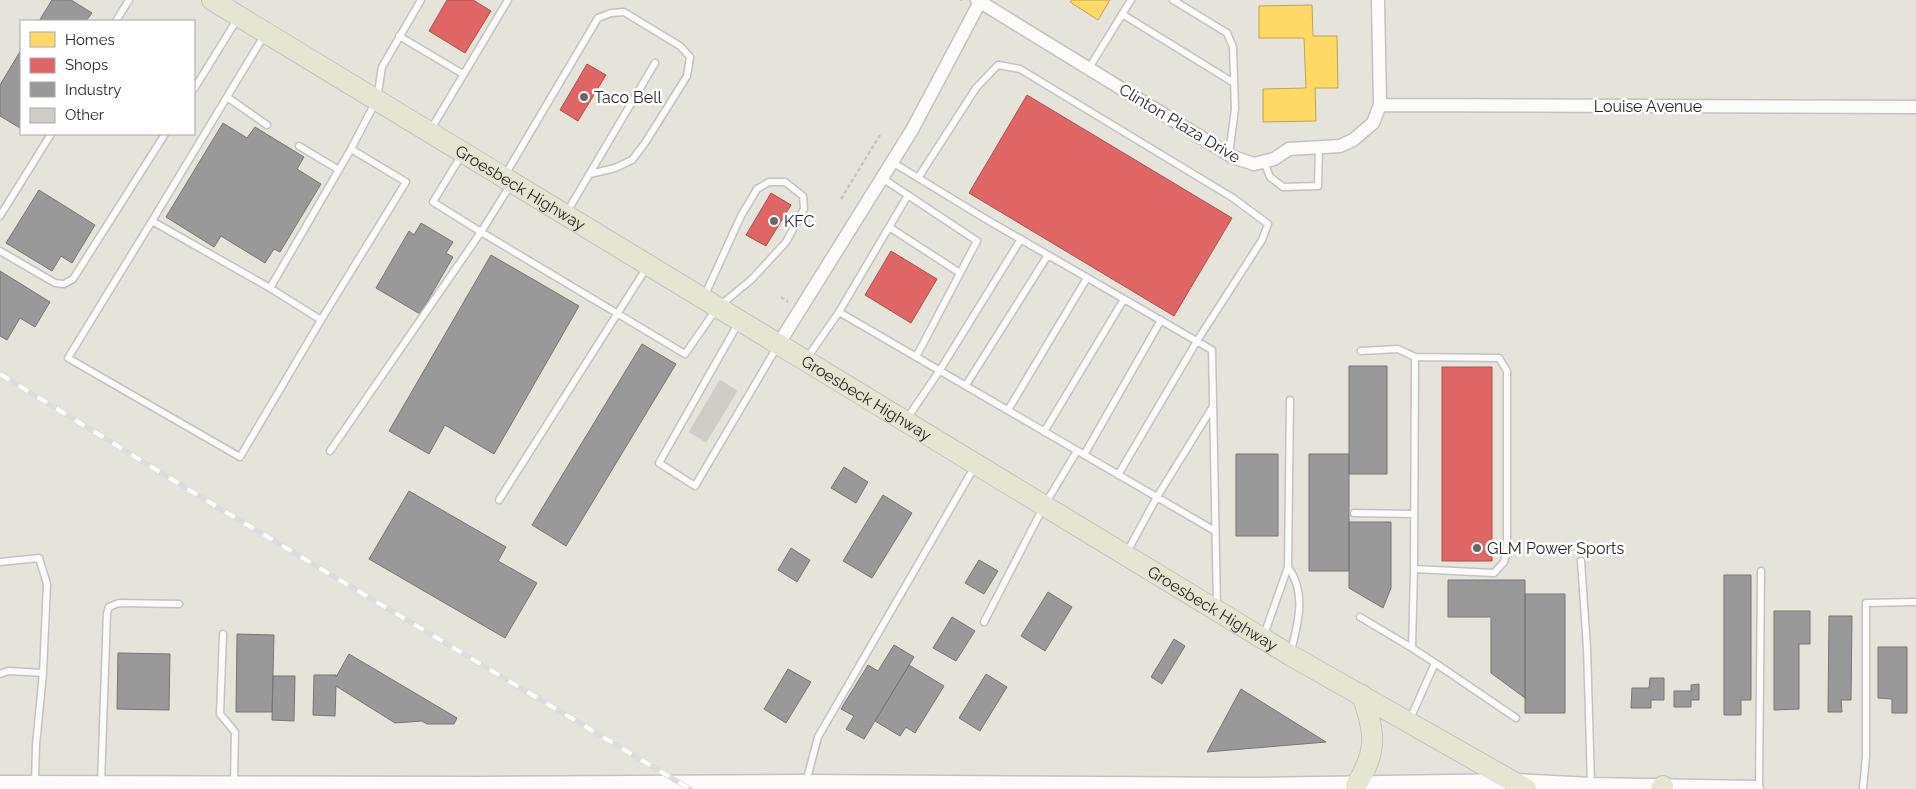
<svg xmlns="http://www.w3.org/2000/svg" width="1916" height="789" font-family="Raleway,sans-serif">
	<rect width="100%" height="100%" fill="#e6e3db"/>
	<path fill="#ffd966" stroke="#bea353" d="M1072,0H1110L1098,20L1070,2Z
		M1312,5L1313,36H1337L1338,88H1315L1316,121L1263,122V89L1306,88L1304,38H1259V6Z"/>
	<path fill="#e06666" stroke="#a85353" d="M447,0H473L491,11L465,53L429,31Z
		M587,64L606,75L578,121L560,110Z
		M1027,95L1232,218L1174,316L969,193Z
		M771,193L791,205L766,246L746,235Z
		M891,251L937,279L911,323L865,295Z
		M1442,367H1492V561H1442Z"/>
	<path fill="#999" stroke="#767676" d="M52,0H71L92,13L86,21H39Z
		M21,50V127L20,128L0,116V85Z
		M223,123L247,138L255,127L304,157L297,169L321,184L280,252L274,249L265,263L221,236L214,247L166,217Z
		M39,190L95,225L72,263L61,256L52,271L6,243Z
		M421,223L453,242L446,253L453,257L420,314L376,288L409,231L414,235Z
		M491,255L579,306L494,454L445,425L429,454L389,431Z
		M0,271L50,302L35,327L20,318L7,340L0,336Z
		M642,344L676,364L566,546L532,525Z
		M1349,366H1387V474H1349Z
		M1236,454H1278V536H1236Z
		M1309,454H1349V571H1309Z
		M844,467L868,482L856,503L831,488Z
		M409,491L506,547L498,561L537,583L505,638L369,559Z
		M883,495L912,513L872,578L843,561Z
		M1349,522H1391V588L1383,608L1349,588Z
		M791,548L810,560L797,582L778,570Z
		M979,560L998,571L984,594L965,583Z
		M1724,575H1751V700H1741V715H1724Z
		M1448,580H1525V698L1491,673V617H1448Z
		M1048,592L1072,607L1045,651L1021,636Z
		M1525,594H1565V713H1525Z
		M1774,611H1810V644H1799V709L1774,710Z
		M1829,616H1852L1851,700H1841L1842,712H1828Z
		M952,617L975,631L956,661L933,648Z
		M237,634L274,635L272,712H236Z
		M1174,639L1185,646L1162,684L1151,677Z
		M894,645L914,657L864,739L846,729L854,716L841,709L868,665L878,671Z
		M1878,647H1907V713H1892V699L1878,698Z
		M118,653L170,654L169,710L117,709Z
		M349,654L457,718L454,724H427L422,721L395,723L336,686L335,716L313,715L314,675H336V677Z
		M909,665L944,686L915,733L906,727L900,736L875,721Z
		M788,669L811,682L786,723L764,709Z
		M986,674L1007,687L980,731L959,718Z
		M273,676H295L294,721L272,720Z
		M1650,678H1664V700H1651V708H1631L1632,688H1649Z
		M1699,684V700H1691V707H1674V691H1691V685Z
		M1241,689L1326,742L1207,752Z"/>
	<path fill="#ceccc7" stroke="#d1cec8" d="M720,380L737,391L706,442L689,432Z"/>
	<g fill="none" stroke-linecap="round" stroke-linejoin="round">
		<g stroke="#c3c1c1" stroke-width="9">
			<path id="service" d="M1173,0L1227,33L1233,47L1235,109L1229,154
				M1122,14L1234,83
				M116,21L129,0
				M265,34L152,221L270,288L351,149L377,99L382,67L421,0
				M399,36L463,74
				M1089,68L1131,0
				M194,89L238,18
				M227,97L267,125
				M431,129L508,0
				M299,146L339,170
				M892,162L984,218L1212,350L1217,607
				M1264,162L1270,177L1283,187L1318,186L1319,147
				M505,175L598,18L611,13L624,12L680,46L690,57L687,76L645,143L632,160L615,168L590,174
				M882,178L977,241L916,357
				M918,178L976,88L998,65L1020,69L1233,198L1268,224L1262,240L1197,341L1118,475
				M511,184L481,232L685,354L717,308L752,279L786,242L804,209L803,196L785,182H769L757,189L741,216L704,297
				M567,212L655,63
				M0,216L51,134
				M152,221L68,358L240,457L321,320L270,288
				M889,227L960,273
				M0,251L55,283L64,284L73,279L165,134
				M839,312L1215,531
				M321,320L406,182L351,149
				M739,322L659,463L695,486L777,347
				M1361,351L1398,349L1415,357
				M807,358L839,312L908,195
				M966,385L1048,255
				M1008,410L1087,278
				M906,420L940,370L1021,239
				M1044,432L1124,299
				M330,451L481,232L433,202L461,156
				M1084,455L1161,320
				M499,500L647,267
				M1354,513L1414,514
				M1127,552L1157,497L1212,408
				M1581,561L1587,648L1591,784
				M0,562L39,558L47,584L43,673
				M1288,567L1290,400
				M1360,617L1412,648
				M984,622L1044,506L1077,451
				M223,634L220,714L235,732L234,783
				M1264,635L1288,567C1307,593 1298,623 1291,651
				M1435,663L1516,718
				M0,674L8,671L43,673L36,745L35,783
				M1410,719L1435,663L1412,648L1414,569L1415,357L1499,358L1507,371V552L1504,562L1494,573L1414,569
				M806,782L818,737L975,466
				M101,783L107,613L109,607L119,603L179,604
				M1759,789L1761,571
				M1863,789L1866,756V603L1916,602"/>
		</g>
		<g stroke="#c3c1c1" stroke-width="15">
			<path id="minor" d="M977,0L1233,157L1254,164L1274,159L1289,149L1340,146L1353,140L1373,123L1380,105L1378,0
				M1380,105L1916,107
				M778,345L912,130L980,2"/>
		</g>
		<g stroke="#c3c1c1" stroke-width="19">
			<path id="tertiary" d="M0,784L480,785L806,783L1258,786L1515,782L1591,786L1755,789"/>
		</g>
		<g stroke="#c3c1bf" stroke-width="22">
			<g id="primary">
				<path id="s1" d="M212,0L1290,655L1526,789"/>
				<path d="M1356,785C1378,752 1375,731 1362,695"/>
				<path d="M1661,789L1663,786"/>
			</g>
		</g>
		<path stroke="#c4c4c3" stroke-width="2.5" stroke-dasharray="4 2.5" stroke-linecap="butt" d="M961,0V1
			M841,199L880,135
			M781,297L788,302"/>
		<use href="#service" stroke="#fbfbfa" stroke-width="6"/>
		<use href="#minor" stroke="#fbfbfa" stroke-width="12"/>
		<use href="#tertiary" stroke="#fbfbfa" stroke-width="16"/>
		<use href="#primary" stroke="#e5e5d1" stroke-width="20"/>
		<g stroke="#dcdbdd" stroke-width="5.5">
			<path id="rail" d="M0,374L199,496L690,789"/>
		</g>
		<use href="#rail" stroke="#fff" stroke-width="4" stroke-dasharray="11" stroke-linecap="butt"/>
	</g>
	<g fill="#696865" stroke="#fff" stroke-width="2">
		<circle cx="584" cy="97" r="5"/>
		<circle cx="774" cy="221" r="5"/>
		<circle cx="1477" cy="548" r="5"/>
	</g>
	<g text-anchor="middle" stroke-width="5" stroke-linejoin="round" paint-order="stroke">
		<g font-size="16" fill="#262626" stroke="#fff" text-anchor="start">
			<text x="594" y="103">Taco Bell</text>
			<text x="784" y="227">KFC</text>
			<text x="1487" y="554">GLM Power Sports</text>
		</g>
		<g font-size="16" fill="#262626" stroke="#fff">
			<text x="1648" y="112">Louise Avenue</text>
			<text transform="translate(1180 123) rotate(31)" y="6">Clinton Plaza Drive</text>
			<text dy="6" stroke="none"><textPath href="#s1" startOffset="361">Groesbeck Highway</textPath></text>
			<text dy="6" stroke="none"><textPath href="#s1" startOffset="766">Groesbeck Highway</textPath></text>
			<text dy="6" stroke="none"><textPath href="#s1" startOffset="1171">Groesbeck Highway</textPath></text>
		</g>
	</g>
	<rect x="20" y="20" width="175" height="115" fill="#ffffff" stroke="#a8a8a8"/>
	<rect x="30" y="32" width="25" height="15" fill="#ffd966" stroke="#a8a8a8"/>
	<text x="65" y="45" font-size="15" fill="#262626">Homes</text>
	<rect x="30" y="58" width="25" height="15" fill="#e06666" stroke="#a8a8a8"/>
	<text x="65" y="70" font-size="15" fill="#262626">Shops</text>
	<rect x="30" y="82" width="25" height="15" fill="#999999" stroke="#a8a8a8"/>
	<text x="65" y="95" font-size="15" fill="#262626">Industry</text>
	<rect x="30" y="108" width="25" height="15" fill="#ceccc7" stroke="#a8a8a8"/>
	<text x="65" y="120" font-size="15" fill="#262626">Other</text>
</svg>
